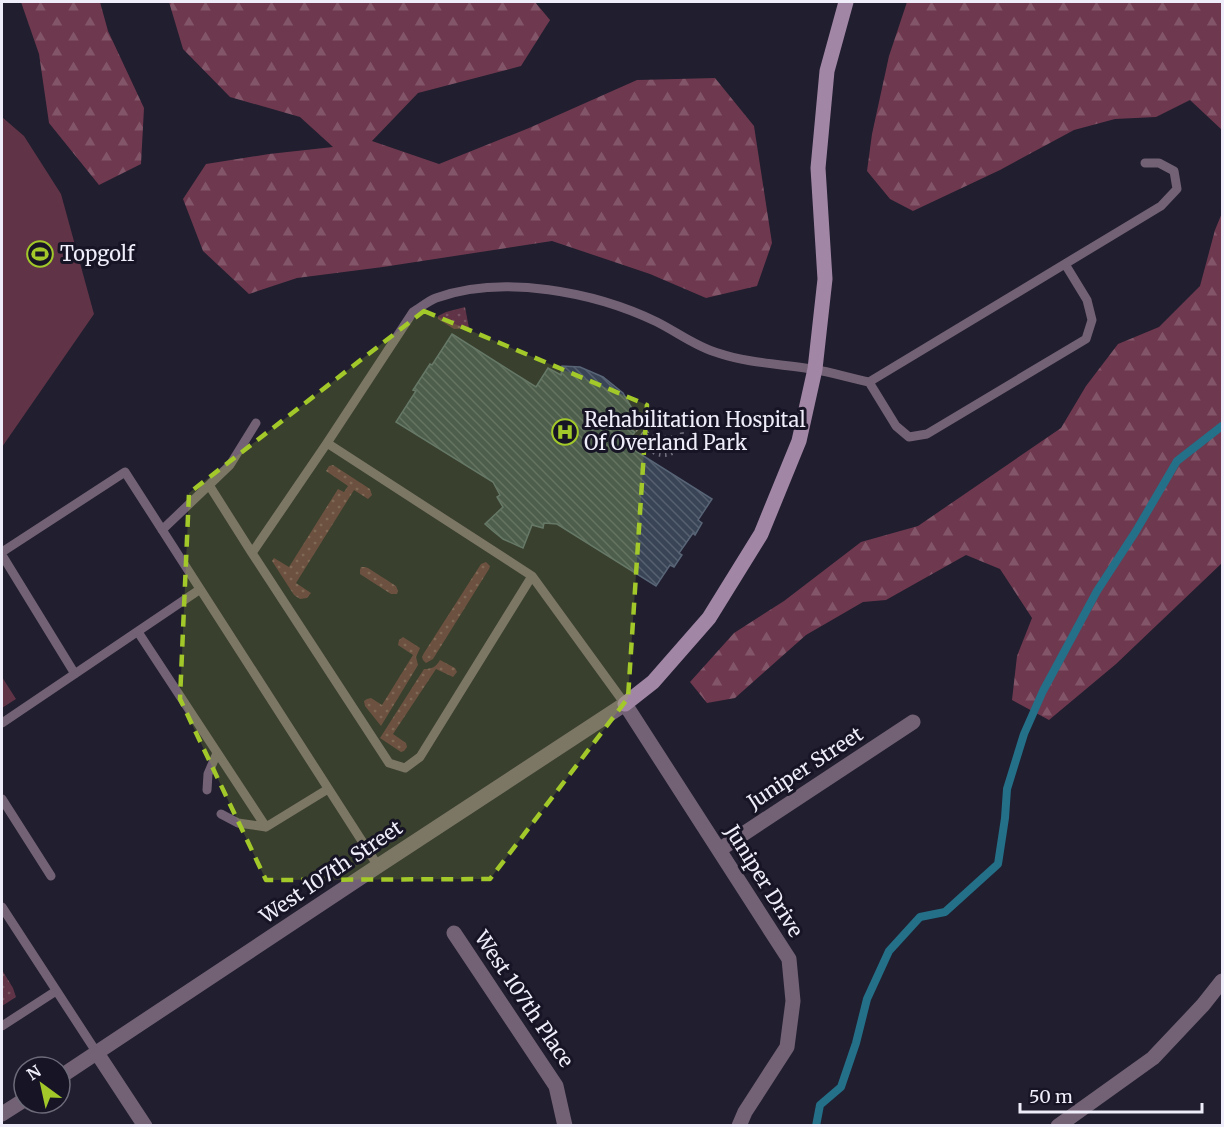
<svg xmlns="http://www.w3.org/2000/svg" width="1224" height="1127" font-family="Merriweather,serif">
	<defs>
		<pattern id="grass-dots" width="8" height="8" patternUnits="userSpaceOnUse" patternTransform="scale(1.5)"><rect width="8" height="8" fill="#603446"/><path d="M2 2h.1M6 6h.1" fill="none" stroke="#775261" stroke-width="1.8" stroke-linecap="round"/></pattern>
		<pattern id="forest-firs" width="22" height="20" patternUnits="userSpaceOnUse" patternTransform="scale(1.5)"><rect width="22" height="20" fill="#6e384e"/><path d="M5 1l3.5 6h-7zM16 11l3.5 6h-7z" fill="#835568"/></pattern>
		<pattern id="building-back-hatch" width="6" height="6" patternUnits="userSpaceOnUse" patternTransform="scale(1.5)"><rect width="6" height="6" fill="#394556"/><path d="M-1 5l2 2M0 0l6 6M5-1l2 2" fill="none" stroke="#56606f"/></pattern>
	</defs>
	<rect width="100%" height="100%" fill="#201e2f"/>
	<path fill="url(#grass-dots)" d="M465,307L469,328L454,329L438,319V316L446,312Z
		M333,465L370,489L372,495L368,499L354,490L296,583L311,593L307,598L300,599L294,595L272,561L274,558L289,567L338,489L344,492L348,486L326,471L329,466Z
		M486,562L490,566L489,569L433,659L426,663L423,660L422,657L424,653L481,564Z
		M361,567H365L368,568L396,586L398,591L397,594H391L363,576L360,574V570Z
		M403,637L420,648L416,657L418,665L381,726L365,706L364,701L367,699L371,698L382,705L413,655L398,645L399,640Z
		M440,660L455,668L457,672L453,677L436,669L393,734L406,743L407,747L404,751L401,752L380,738L424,669C432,669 436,667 440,660Z
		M2,970L13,988L16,997L2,1006Z"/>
	<path fill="url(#forest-firs)" d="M21,2H100L108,31L144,108L141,164L99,185L49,123L39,54Z
		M169,2H535L550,20L521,66L418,93L372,141L439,164L529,128L637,80L715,78L754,126L772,243L757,286L706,298L650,274L552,241L383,267L297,278L249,294L203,251L183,199L206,164L269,154L333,147L300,117L230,97L183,49Z
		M907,2H1222V130L1190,100L1156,117L1115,119L1074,130L1000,170L913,211L890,199L867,171L872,134L889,56Z
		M1222,213V563L1116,664L1049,720L1012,700L1017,656L1032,618L1000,569L966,555L886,600L863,602L806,635L735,698L707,703L690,682L734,633L784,601L861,542L918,526L1061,428L1086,386L1118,344L1159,327L1200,286L1215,230Z"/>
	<path fill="#603446" d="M2,117L24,136L61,194L94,314L2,447Z
		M2,677L16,699L2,708Z"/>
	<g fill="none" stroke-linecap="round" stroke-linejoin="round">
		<path stroke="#247088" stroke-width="8" d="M816,1126L820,1105L841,1087L856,1043L867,999L889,951L920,917L945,912L998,864L1005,818L1007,789L1024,734L1043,691L1097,591L1136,531L1177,461L1222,426"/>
	</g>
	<path fill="url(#building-back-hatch)" stroke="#586577" stroke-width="1.5" d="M452,334L536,387L548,368L561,375L562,366L580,367L603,377L623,393L634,412L620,419L623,425L635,432L626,445L712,499L698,520L702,523L695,535L693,533L679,553L682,555L674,567L670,565L656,586L557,524L544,523L543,528L532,525L523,548L503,539L493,531L485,524L503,507L497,497L500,495L493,482L396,422L416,391L413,390L430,364L432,365Z"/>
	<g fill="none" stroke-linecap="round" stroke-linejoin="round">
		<path stroke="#72707f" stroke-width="4" stroke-dasharray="1.5 4.5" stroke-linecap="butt" d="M623,418L626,422L646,436L681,438
			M664,419C666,420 671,420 673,421C689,429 682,454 665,455C660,455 655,454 652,451C638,438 649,424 664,419Z"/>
		<path stroke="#736275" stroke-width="9" d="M869,382L896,426L909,437L927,434L1086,339L1092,320L1087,300L1065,264
			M327,443L252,553L389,763L405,768L420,757L532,576
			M209,485L252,553
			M162,530L230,465L256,423
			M2,552L125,472L378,866
			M2,555L75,674
			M138,632L266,827L328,789
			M625,704L532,576L327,443L413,312C420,308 428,301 436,298C503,274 595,292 657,322C677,332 696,347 718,353C748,363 780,364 812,369C831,372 850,378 869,382L1161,206L1177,189L1174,171L1159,163H1145
			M2,723L199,590
			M207,790L208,774L217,753
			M2,799L51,876
			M221,814L238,823L266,827
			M2,907L97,1053
			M2,1026L56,991"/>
		<path stroke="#736275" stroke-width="15" d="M719,850L913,722
			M454,933L556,1086L565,1126
			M97,1053L145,1126
			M60,1077L378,866L625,704L789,959L793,1001L787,1047L745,1112L739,1126
			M2,1114L24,1100
			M1058,1126L1153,1058L1203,1005L1222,981"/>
		<path stroke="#a286a5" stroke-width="15" d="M625,704L653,682L709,618L761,534L799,441L815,369L825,279L818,168L827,71L846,2"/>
	</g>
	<path fill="#a2c929" fill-opacity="0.2" stroke="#a2c929" stroke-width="4.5" stroke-dasharray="12 8" stroke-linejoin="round" d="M424,311L647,405L628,698L490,879L266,880L180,699L189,493Z"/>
	<defs>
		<g id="stadium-ring" transform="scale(1.35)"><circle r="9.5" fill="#171525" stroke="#a2c929" stroke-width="1.5"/><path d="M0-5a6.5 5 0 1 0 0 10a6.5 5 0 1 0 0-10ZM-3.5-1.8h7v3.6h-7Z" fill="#a2c929"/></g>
		<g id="hospital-ring" transform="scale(1.35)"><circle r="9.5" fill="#171525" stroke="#a2c929" stroke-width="1.5"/><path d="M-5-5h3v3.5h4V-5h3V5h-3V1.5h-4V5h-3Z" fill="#a2c929"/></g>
	</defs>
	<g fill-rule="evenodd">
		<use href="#stadium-ring" x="40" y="254"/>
		<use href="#hospital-ring" x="565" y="432"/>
	</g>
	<g text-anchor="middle" stroke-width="6" stroke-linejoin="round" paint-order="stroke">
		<g font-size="20" fill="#eeedf9" stroke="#171525" text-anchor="start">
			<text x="60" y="261">Topgolf</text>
			<text x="584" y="427">Rehabilitation Hospital<tspan x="584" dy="23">Of Overland Park</tspan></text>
		</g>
		<g font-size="20" fill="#eeedf9" stroke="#171525">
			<text transform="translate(805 768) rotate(-33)" y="7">Juniper Street</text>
			<text transform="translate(331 872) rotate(-34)" y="7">West 107th Street</text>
			<text transform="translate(764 881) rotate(58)" y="7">Juniper Drive</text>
			<text transform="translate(524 999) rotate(56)" y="7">West 107th Place</text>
		</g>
	</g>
	<rect width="1224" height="1127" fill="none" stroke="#eeedf9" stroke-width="6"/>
	<g transform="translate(42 1085) rotate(327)"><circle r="28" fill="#171525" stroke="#6d6b7a" stroke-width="1.5"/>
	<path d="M0-4.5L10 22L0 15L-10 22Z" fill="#a2c929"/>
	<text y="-9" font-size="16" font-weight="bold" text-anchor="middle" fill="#eeedf9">N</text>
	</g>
	<path d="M1020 1103v9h182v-9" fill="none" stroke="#eeedf9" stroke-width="3"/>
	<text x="1029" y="1103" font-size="18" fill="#eeedf9" stroke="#171525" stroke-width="4.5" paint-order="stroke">50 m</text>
</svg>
